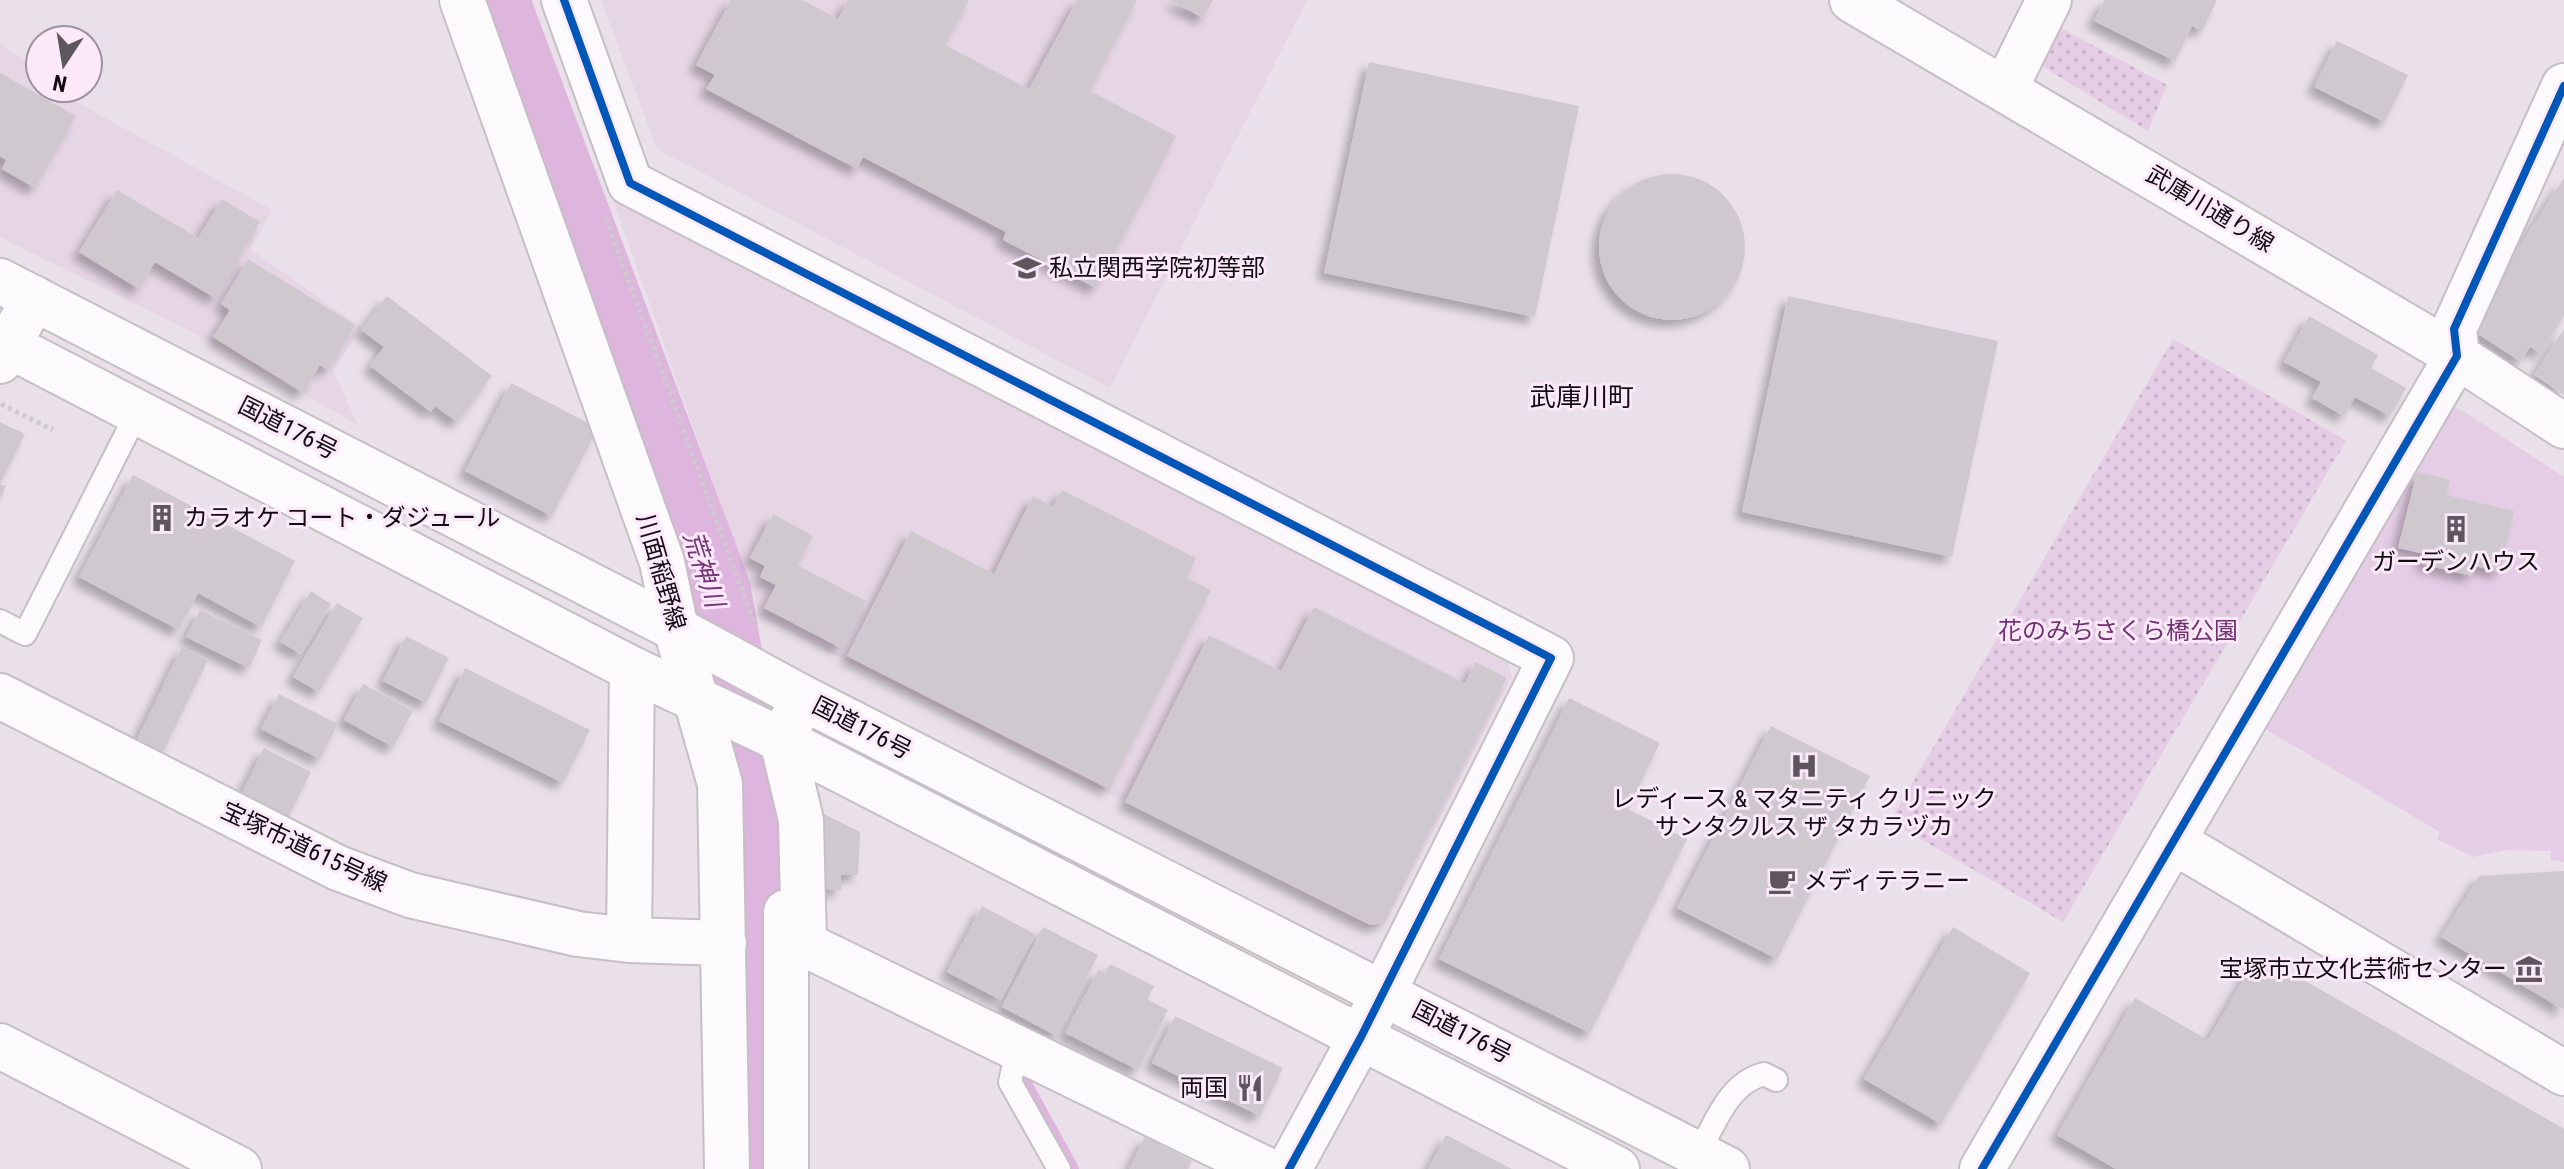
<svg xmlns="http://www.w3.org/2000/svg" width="2564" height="1169" font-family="'Roboto Condensed','Noto Sans JP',sans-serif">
	<defs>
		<pattern id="park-dots" width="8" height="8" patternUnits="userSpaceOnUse" patternTransform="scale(2)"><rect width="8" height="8" fill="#e5cde5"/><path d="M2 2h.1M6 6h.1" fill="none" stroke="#c3afc3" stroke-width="1.8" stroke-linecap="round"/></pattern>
		<filter id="shadow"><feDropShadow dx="-7" dy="7" stdDeviation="4" flood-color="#0004"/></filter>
	</defs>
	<rect width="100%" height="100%" fill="#e9e0e9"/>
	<path fill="#e6d5e5" d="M601,0H1307L1110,388L657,149Z
		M0,44L40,70V88H66L64,95L272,210L250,249L362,328L333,370L357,424L208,340L0,237Z
		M609,189L1507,659L1512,677L1385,924L1370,927L761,617Z"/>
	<path fill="url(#park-dots)" d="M2059,27L2167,85L2148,131L2040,65Z
		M2173,339L2346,441L2063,922L1890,821Z"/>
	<path fill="#e5cde5" d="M2440,405L2460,409L2564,477V862L2551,860V851L2506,850L2473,857L2437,839L2440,832L2255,723Z"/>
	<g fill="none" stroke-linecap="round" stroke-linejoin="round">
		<path stroke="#ddb5dd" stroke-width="12" d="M1023,1078L1073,1169"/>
		<path stroke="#ddb5dd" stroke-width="72" d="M493,0L715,591L751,795L765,941L758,1169"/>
	</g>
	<path fill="#cfc8cf" filter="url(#shadow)" d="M731,0H802L838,19L848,0H969L945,45L1029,89L1077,0H1137L1090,91L1176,136L1096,288L1003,240L1006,232L863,157L857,169L706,89L715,75L696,65Z
		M1170,0H1213L1203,18Z
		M2105,0H2217L2202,31L2192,26L2175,61L2094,21Z
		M2337,41L2408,75L2385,122L2314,87Z
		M1369,62L1579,106L1535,317L1324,273Z
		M0,73L76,116L35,188L2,169L6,160L0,156Z
		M1599 247a73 73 0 1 1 146 0a73 73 0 1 1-146 0Z
		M2564,178V316L2540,353L2530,347L2520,361L2467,327Z
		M117,190L198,238L222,199L260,222L215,298L155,262L139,289L79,252Z
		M248,259L355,325L328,370L320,365L303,393L213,337L230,310L221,304Z
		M387,296L492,376L457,422L435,406L431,412L370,366L384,347L361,330Z
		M1788,296L1998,341L1952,557L1742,512Z
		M2309,316L2378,355L2371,368L2406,388L2390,416L2355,397L2344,416L2312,398L2321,382L2284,362Z
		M2564,329V395L2534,375Z
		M511,383L598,428L552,516L465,471Z
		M0,422L25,434L0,484L6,486L0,499Z
		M2417,472L2450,480L2446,495L2514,511L2500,572L2475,566L2472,576L2422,564L2425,554L2398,548Z
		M133,475L295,561L261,627L198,593L179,630L79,577Z
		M1062,490L1196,558L1187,578L1211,590L1109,789L847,656L911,531L994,574L1033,496L1053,507Z
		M773,514L813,536L797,565L866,601L841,648L764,608L776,585L760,577L765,566L750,558Z
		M311,591L331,604L301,654L280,642Z
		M337,603L363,618L319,692L293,677Z
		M1314,607L1465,683L1476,662L1507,678L1384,923L1370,925L1125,802L1209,635L1281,671Z
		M200,610L262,640L249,668L186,637Z
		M406,636L449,658L426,703L383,681Z
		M182,647L208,660L162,754L136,741Z
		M465,668L590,730L563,783L439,721Z
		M363,684L413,711L393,747L344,720Z
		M279,694L338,724L320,759L261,729Z
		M1569,698L1660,743L1628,809L1687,839L1590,1033L1439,959Z
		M1771,726L1870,776L1777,959L1677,908Z
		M264,748L311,772L288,817L241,794Z
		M816,810L860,832L858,875H841V890L813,888Z
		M2564,871V1010L2441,937L2479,876Z
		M982,906L1035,934L1001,1000L947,972Z
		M1043,927L1098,955L1057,1036L1002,1007Z
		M1953,927L2030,973L1941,1124L1864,1079Z
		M2258,954L2564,1129V1169H2116L2057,1135L2135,998L2208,1040Z
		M1110,964L1154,986L1147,999L1168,1010L1138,1070L1065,1033L1098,970L1105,973Z
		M1175,1016L1283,1068L1260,1116L1152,1063Z
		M1446,1135L1512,1169H1428Z
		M1145,1137L1192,1161L1188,1169H1129Z"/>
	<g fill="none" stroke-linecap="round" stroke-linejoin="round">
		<g stroke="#c6bfc6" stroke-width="26">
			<path id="service" d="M0,621L25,634L136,415
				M1018,1046L1010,1082L1059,1169
				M1698,1154C1715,1124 1728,1083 1764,1074L1776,1080"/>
		</g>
		<g stroke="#c6bfc6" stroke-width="48">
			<path id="minor" d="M462,0L662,562L676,629L720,784L727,1169
				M564,0L630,183L1551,658L1361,1037
				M1852,0L2457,356L2564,426
				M2006,87L2049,0
				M0,361L34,298
				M0,696L338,868L410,895L578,934L629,940L724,943
				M803,698L782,740L801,820L804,944L1265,1169
				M2173,841L2457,356L2454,329L2564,86
				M786,912V1169
				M629,940L632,669
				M0,1046L239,1169"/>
		</g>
		<g stroke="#c6bfc6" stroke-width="48">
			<path id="tertiary" d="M1289,1169L1361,1037
				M1982,1169L2173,841L2564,1073"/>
		</g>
		<g stroke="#c6bfc6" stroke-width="48">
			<path id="trunk" d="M0,281L676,629L803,698L1727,1169
				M0,341L632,669L782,740L1617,1169"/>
		</g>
		<path stroke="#cecbce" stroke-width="5" stroke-dasharray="4 4" stroke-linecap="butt" d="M606,219L754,623
			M1,404L53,430"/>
		<use href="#service" stroke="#fcfafc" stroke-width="22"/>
		<use href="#minor" stroke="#fcfafc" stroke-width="44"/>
		<use href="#tertiary" stroke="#fcfafc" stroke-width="44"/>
		<use href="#trunk" stroke="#fcfafc" stroke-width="44"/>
		<g stroke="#fbe9fa" stroke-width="13">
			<path id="cycleway" d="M564,0L630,183L1551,658L1361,1037L1289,1169
				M1982,1169L2457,356L2454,329L2564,86"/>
		</g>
		<use href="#cycleway" stroke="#0057b8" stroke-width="8"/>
	</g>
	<defs>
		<g id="school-bare" transform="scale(2.16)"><path d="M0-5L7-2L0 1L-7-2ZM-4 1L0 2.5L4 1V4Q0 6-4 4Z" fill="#5d565d" stroke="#fbe9fa" stroke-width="2.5" paint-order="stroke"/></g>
		<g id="building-bare" transform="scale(2.16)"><path d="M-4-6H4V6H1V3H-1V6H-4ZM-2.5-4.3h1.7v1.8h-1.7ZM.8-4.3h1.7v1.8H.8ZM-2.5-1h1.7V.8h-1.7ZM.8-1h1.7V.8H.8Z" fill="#5d565d" stroke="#fbe9fa" stroke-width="2.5" paint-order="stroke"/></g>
		<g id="hospital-bare" transform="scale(2.16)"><path d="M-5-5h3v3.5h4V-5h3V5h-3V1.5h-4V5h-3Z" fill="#5d565d" stroke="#fbe9fa" stroke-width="2.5" paint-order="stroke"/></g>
		<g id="cafe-bare" transform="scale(2.16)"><path d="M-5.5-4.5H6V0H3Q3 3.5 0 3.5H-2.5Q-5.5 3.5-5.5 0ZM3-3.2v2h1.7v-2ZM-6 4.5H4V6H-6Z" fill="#5d565d" stroke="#fbe9fa" stroke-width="2.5" paint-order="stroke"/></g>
		<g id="museum-bare" transform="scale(2.16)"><path d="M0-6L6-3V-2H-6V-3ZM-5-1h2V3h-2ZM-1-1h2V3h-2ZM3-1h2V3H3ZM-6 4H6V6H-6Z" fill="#5d565d" stroke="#fbe9fa" stroke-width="2.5" paint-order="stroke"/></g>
		<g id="restaurant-bare" transform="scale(2.16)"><path d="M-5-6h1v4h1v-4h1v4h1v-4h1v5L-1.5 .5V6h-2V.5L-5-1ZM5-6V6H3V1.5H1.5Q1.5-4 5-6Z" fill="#5d565d" stroke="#fbe9fa" stroke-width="2.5" paint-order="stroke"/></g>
	</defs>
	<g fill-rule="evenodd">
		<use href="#school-bare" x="1027" y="268"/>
		<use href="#building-bare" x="162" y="518"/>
		<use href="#building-bare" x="2456" y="529"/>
		<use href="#hospital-bare" x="1804" y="766"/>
		<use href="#cafe-bare" x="1782" y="881"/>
		<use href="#museum-bare" x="2529" y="969"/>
		<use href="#restaurant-bare" x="1250" y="1088"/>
	</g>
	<g text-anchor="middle" stroke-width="6" stroke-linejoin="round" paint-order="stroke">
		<g font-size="24" fill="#120c12" stroke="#fbe9fa">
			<text transform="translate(2210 209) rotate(31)" y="8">武庫川通り線</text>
			<text transform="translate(288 428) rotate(27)" y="8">国道176号</text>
			<text transform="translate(661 572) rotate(74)" y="8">川面稲野線</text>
			<text transform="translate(862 728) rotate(27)" y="8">国道176号</text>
			<text transform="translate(304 847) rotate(25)" y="8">宝塚市道615号線</text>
			<text transform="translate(1462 1032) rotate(27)" y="8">国道176号</text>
		</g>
		<g font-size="24" fill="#120c12" stroke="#fbe9fa" text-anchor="start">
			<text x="1049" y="276">私立関西学院初等部</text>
			<text x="184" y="526">カラオケ コート・ダジュール</text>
			<text x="2456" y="570" text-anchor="middle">ガーデンハウス</text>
			<text x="1804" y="807" text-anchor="middle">レディース &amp; マタニティ クリニック<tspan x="1804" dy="28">サンタクルス ザ タカラヅカ</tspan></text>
			<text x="1804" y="889">メディテラニー</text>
			<text x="2507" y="977" text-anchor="end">宝塚市立文化芸術センター</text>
			<text x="1228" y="1096" text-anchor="end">両国</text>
		</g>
		<g font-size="24" fill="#713173" stroke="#fbe9fa">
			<text x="2118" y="639">花のみちさくら橋公園</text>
		</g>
		<g font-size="26" fill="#120c12" stroke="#fbe9fa">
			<text x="1582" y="406">武庫川町</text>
		</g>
		<g font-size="26" font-style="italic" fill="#753678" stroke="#fbe9fa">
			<text transform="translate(704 569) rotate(72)" y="9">荒神川</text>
		</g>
	</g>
	<g transform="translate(64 64) rotate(192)"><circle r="38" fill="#fbe9fa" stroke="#9e919d" stroke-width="2"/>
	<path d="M0-6L14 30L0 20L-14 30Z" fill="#5d565d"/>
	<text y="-12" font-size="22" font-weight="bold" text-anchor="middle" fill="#120c12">N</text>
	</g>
</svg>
